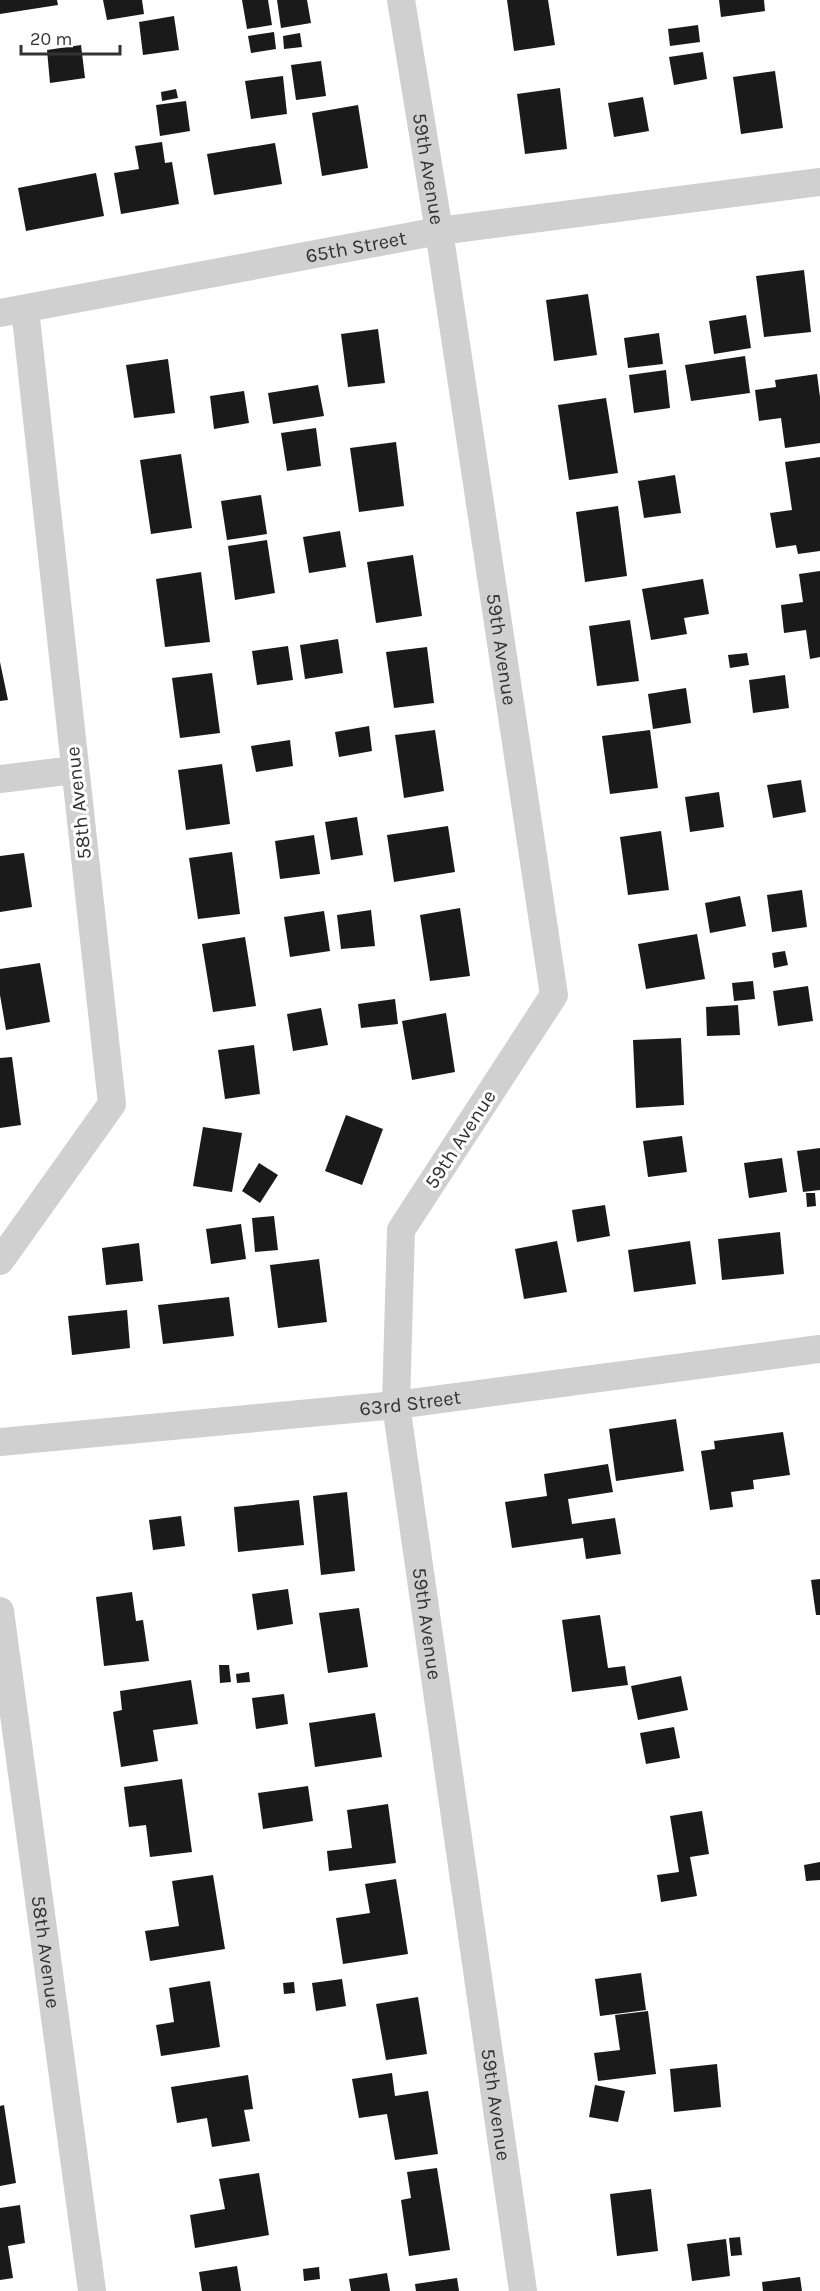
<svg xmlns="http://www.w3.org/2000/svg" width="820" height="2291" font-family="Karla,sans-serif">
	<rect width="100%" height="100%" fill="#fff"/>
	<path fill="#1a1a1a" d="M0,0H57L58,5L0,14Z
		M103,0H142L144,14L107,20Z
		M242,0H268L272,25L247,29Z
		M277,0H307L311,23L281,28Z
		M507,0H548L555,45L514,51Z
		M719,0H764L765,11L721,17Z
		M174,16L179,50L143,55L139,22Z
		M698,25L700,42L670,46L668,29Z
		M274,32L276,49L251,53L248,36Z
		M300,33L302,47L284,49L283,36Z
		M81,45L85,78L50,83L47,50Z
		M703,52L707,79L674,85L669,57Z
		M321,61L326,96L296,100L291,65Z
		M775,71L783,128L741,134L733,77Z
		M283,76L287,114L251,119L245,81Z
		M560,88L567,149L525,154L517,94Z
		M176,89L178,98L162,101L161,92Z
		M643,97L649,131L614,137L608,103Z
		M186,101L190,131L160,136L156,105Z
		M358,105L368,168L322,176L312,113Z
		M162,142L165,163L172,162L179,204L121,214L114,173L139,169L135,146Z
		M275,143L282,184L214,195L207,154Z
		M96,173L104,216L26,231L18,188Z
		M804,270L811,332L764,337L756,276Z
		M588,294L597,355L554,361L546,300Z
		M746,315L751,348L714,354L709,321Z
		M378,329L385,383L348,387L341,334Z
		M659,333L663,364L628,368L624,338Z
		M745,356L750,393L691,401L685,365Z
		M168,359L175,413L134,418L126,365Z
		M666,370L670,408L634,413L629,375Z
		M817,374L820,397V443L785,448L781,418L759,421L755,390L776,387L775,380Z
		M318,385L324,416L273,424L268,393Z
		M244,391L249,423L214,429L210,396Z
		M606,398L618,473L569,480L558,405Z
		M316,428L321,466L287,471L281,433Z
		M396,442L404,506L359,512L350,448Z
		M181,454L192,528L151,534L140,460Z
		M820,457V551L798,554L796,545L776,548L770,513L792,510L785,462Z
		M675,475L681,513L644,518L638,481Z
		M261,495L267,534L227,540L221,501Z
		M618,506L627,576L585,582L576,512Z
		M340,531L346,567L309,573L303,537Z
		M267,540L275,593L235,600L228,546Z
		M413,555L422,616L376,623L367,562Z
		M820,571V657L810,659L806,630L784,633L781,605L803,602L799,574Z
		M201,572L210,642L165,647L156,579Z
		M703,579L709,614L684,618L687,634L651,640L642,589Z
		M630,620L639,681L597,686L589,626Z
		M338,639L343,673L305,679L300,645Z
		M288,646L293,680L257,685L252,651Z
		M427,647L434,703L394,708L386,652Z
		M747,653L749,665L730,668L728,655Z
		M0,662L8,700L0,701Z
		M212,673L220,733L180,738L172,678Z
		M785,675L789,708L753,713L749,680Z
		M686,688L691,723L653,729L648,694Z
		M369,726L372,751L339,757L335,732Z
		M435,730L444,791L404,798L395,735Z
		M650,730L658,788L610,794L602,736Z
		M290,740L293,766L256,772L251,746Z
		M222,764L230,824L186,830L178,770Z
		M801,780L806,812L773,818L767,785Z
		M719,792L724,827L690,832L685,797Z
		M357,817L363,855L331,860L325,822Z
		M448,826L455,872L394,882L387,835Z
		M661,831L669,890L628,895L620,837Z
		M314,835L320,874L280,879L275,841Z
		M232,852L240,914L198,919L189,858Z
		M24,853L32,907L0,912V856Z
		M802,890L807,927L772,932L767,895Z
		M740,896L746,926L710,933L705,903Z
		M460,908L470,976L430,981L420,915Z
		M371,910L375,946L341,949L337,915Z
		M324,911L330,951L290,957L284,917Z
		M697,934L705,979L646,989L638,944Z
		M245,937L256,1006L213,1012L202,944Z
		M785,951L788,965L774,968L772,953Z
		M40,963L50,1022L6,1030L0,995V969Z
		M753,981L755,999L734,1001L732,983Z
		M808,986L813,1021L778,1026L773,991Z
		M395,999L398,1024L361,1028L358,1004Z
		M738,1005L740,1035L707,1036L706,1007Z
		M321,1008L328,1045L293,1051L287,1014Z
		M446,1013L455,1072L412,1080L402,1021Z
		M681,1038L684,1105L636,1108L633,1040Z
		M254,1045L260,1094L225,1099L218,1050Z
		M12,1057L21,1125L0,1128V1058Z
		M346,1115L383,1129L362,1185L325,1171Z
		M203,1127L242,1133L232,1192L193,1186Z
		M682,1136L687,1172L648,1177L643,1141Z
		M820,1148V1190L803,1192L797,1151Z
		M782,1158L787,1192L749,1198L744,1163Z
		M259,1163L278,1175L260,1203L242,1191Z
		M806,1193H815L816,1206L807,1207Z
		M605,1205L610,1236L577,1242L572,1210Z
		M274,1216L278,1250L255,1252L252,1218Z
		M241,1224L246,1259L211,1264L206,1229Z
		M780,1232L784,1274L722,1280L718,1239Z
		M557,1241L567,1292L524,1299L515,1249Z
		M690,1241L696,1284L634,1292L628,1250Z
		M139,1243L143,1281L106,1285L102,1248Z
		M319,1259L327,1322L278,1328L270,1265Z
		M229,1297L234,1336L163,1344L158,1305Z
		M127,1310L130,1348L72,1355L68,1316Z
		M676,1419L684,1471L616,1481L609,1429Z
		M783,1432L790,1475L753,1480L754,1489L731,1492L733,1507L710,1510L701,1451L715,1449L714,1441Z
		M608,1464L613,1492L568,1499L572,1524L615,1518L621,1554L586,1559L583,1538L512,1548L505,1502L547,1496L544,1474Z
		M347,1492L355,1571L321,1575L313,1496Z
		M299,1500L304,1545L238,1552L234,1507Z
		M181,1516L185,1546L153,1550L149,1520Z
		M820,1579V1615H816L811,1580Z
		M288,1589L293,1624L257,1630L252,1594Z
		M132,1592L136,1621L143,1620L149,1661L104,1666L96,1597Z
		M359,1608L368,1667L328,1673L319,1613Z
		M600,1615L608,1668L625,1666L628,1685L572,1692L562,1620Z
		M219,1665H229L231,1682L220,1683Z
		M249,1672L250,1682L237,1683L236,1674Z
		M681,1676L688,1710L638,1720L631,1686Z
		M191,1680L198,1724L153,1730L158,1761L121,1767L113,1712L122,1710L120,1691Z
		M284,1694L288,1724L256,1729L252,1698Z
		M375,1713L382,1757L315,1767L309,1723Z
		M674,1727L680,1758L646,1764L640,1733Z
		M182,1779L192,1852L150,1857L146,1825L129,1827L124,1787Z
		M308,1786L313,1821L263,1829L258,1793Z
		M388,1804L396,1863L329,1871L327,1851L352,1848L347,1810Z
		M702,1811L709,1854L690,1857L697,1896L661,1902L657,1875L679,1872L670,1816Z
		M820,1862V1880L806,1881L804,1865Z
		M213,1875L225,1949L150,1961L145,1931L179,1926L172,1881Z
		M396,1879L408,1954L343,1964L336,1918L370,1913L365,1884Z
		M641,1973L646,2010L600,2016L595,1979Z
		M342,1979L346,2006L316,2011L312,1983Z
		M210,1981L220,2047L161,2056L156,2025L174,2022L169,1988Z
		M294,1982L295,1993L284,1994L283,1983Z
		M418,1997L427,2054L386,2060L376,2004Z
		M648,2011L656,2074L598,2081L594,2053L620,2050L615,2015Z
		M717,2064L721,2107L674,2112L670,2069Z
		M392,2073L395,2096L428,2091L438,2154L395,2160L387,2114L359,2118L352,2079Z
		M248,2075L253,2109L244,2110L250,2141L212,2147L207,2118L177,2123L171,2087Z
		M595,2085L625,2091L618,2122L589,2117Z
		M4,2105L16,2183L0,2186V2106Z
		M437,2168L450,2250L409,2256L401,2200L411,2198L407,2172Z
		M259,2173L269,2235L195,2248L190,2215L225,2209L219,2179Z
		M651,2189L658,2251L617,2256L610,2194Z
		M20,2205L25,2243L8,2246L13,2278L0,2280V2208Z
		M740,2237L742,2255L731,2256L729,2238Z
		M726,2239L730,2276L692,2281L687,2244Z
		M237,2266L241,2291H202L199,2272Z
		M319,2267L320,2279L304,2281L303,2269Z
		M387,2273L390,2291H351L349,2279Z
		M800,2277L802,2291H763L762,2282Z
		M457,2278L459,2291H416L415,2284Z"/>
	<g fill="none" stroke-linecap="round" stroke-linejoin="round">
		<g stroke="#d0d0d0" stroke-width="28">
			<path id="s1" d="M401,0L439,231L554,995L401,1230L396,1405L523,2291"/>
			<path id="s2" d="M0,313L439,231L820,182"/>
			<path d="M0,779L74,770"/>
			<path d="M0,1261L112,1104L25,309"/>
			<path id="s3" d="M0,1442L396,1405L820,1349"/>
			<path id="s4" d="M0,1611L92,2291"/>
		</g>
	</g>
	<g text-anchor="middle" stroke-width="6" stroke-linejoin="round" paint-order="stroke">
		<g font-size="20" fill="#333" stroke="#fff">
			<text dy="7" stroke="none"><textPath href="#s1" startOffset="171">59th Avenue</textPath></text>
			<text dy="7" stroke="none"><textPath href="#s2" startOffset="362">65th Street</textPath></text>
			<text dy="7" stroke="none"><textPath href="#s1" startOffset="657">59th Avenue</textPath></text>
			<text transform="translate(78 803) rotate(-96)" y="7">58th Avenue</text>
			<text transform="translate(460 1139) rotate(-57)" y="7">59th Avenue</text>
			<text dy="7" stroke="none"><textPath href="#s3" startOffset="412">63rd Street</textPath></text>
			<text dy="7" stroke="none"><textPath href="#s1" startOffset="1683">59th Avenue</textPath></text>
			<text dy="7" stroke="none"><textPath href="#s4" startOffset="344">58th Avenue</textPath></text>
			<text dy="7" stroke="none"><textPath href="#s1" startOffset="2169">59th Avenue</textPath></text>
		</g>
	</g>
	<path d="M21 45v9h99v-9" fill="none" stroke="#333333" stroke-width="3"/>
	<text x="30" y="45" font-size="18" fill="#333333" stroke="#ffffff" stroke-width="4.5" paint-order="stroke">20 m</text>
</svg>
